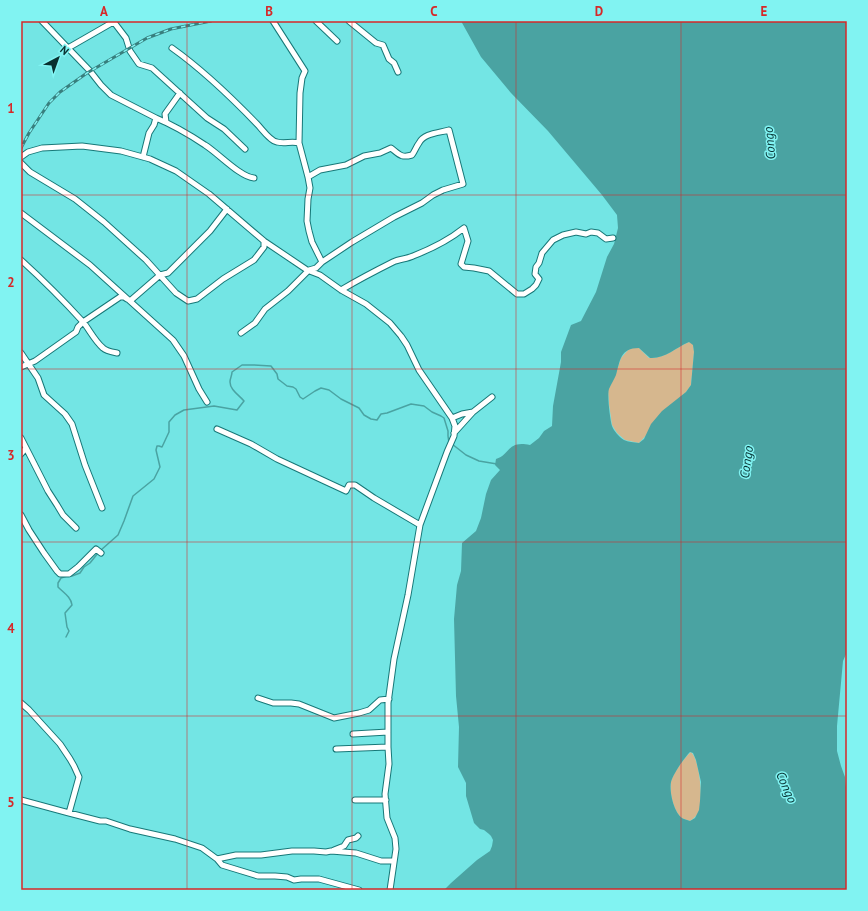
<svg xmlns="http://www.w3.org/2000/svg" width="868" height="911" font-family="'PT Sans',sans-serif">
	<rect width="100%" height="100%" fill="#73e5e4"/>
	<path fill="#d6b78e" d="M689,342L693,344L694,352L691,385L686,392L639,443L625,440L617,433L612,425L609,404L608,390L615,376L621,358L628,350L632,348H639L649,358C665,359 675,348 689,342Z
		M691,752C700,760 703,800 699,811C697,816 694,818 690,821C688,820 686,820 684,819C674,815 669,791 671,782C673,773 684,758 691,752Z"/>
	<path fill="#4aa3a2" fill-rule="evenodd" d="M461,21H847V652L843,661L837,726V751L841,766L845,777L847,798V890H444L451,883L477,860L490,851L492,846L493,840L491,836L489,834L484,830L480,829L474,823L466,796V783L458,767L459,727L456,696L454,619L457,585L461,571L462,543L476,531L481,518L486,494L491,480L500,470L495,465L496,459C510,455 507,440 530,445L539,438L544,431L552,426L553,406L561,362V352L571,325L581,321L596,292L607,257L614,244L618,228L617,215L602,195L548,131L511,93L481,57ZM689,342L693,345L694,352L691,385L686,392L662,411L651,424L644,439L639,443C634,442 628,442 624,440C619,437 614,431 612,426C610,419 607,395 609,389C611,384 614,380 616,375C620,361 620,348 639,348L650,358C665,359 675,348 689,342ZM690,752L693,753L696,760L701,782L700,801L699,810L695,818L690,821C688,820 686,820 684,819C674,815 669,791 671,782C673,774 685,757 690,752Z"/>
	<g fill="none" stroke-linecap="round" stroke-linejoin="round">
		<path stroke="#4aa3a2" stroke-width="1.5" d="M452,444L466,455L479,461L497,464
			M101,550L118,535L124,521L133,496L154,479L160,467L156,450L157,446H159L162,447L169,432V422L175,415L184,410L214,406L237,410L244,401C239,395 230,390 230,382C230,378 232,376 232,372L242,365H254L271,366L277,374L278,379L287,386L293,387L296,389L300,397L303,399L315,391L321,388L329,390L341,399L359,408L364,415L371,419L377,420L381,414L387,413L411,404L424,406L432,412L441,416L444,418L448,431V436L449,443
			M66,637L69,631L67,627L65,613L72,605C71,597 64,593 58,587V583L61,578L67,576H72L80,573L84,567L90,563L98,553"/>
		<g stroke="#177878" stroke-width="7">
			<path id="minor" d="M42,21L90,71L101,85L111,95L156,118L154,125L149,133L143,157
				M113,21L126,38L130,51L139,64L152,68L207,118L224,129L245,149
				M273,21L305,71L302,78L300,93L299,143L308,177L310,188L308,199L307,221L309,231L312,242L322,262
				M316,21L337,41
				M349,21L376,43L383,45L389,59L394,63L398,72
				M68,48L115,21
				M172,48C203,70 230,96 257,124C262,129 270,141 277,142C284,144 292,141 299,143
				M156,118C173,125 190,135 205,145C218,153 240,177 254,178
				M166,122L165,114L180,93
				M21,157L28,152L42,148L82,146L121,151L150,159L176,171L209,194L264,241L307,270L320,275L341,290L366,304L390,323L401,336L407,345L419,370L452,418L455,426L454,436L447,452L420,525L408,595L394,659L388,703V747L389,764L385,794L387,818L395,838L396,849L390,890
				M21,163L30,172L75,199L104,222L146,260L176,293L188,301L197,299L223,279L254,260L264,247V241
				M21,213L90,265L173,340L184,356L199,389L207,402
				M21,260C43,280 64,301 84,323C90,331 95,341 103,348C106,351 112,352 117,353
				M341,290C358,280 375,271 393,262C399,259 407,259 413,256C431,249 449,240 464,228L468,241L461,264L464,267L474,268L489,271L517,294H524L532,289L536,285L539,279L535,274L536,267L539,263L542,253L553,240L563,235L576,232L586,234L591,232L598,233L606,239L613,238
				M130,301L160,275L168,273L210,231L227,209
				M241,333L255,323L265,309L288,291L309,270L316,268L322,262L352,242L394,217L422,203L433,195L443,190L463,184L449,130C439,133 424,133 419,143C416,147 415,151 412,155C401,158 400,155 391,148L380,153L364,156L346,165L320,170L308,177
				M21,353L38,378L44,395L65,414L72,424L85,465L102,508
				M21,367L35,361L76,332L78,327L83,322L120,297H124L127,299
				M452,418L462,414L473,412
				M217,429L251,444L277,459L346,491L349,485H355L374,498L420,525
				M454,433L473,412L492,397
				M21,438L48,491L57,505L63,515L76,528
				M21,454L26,448
				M21,515L29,530L44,553L57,571L60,574H69L78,567L96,549L101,553
				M258,698L273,703H291L299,704L334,718L359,713L369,710L380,700L389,699
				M21,703L29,710L60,744L70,759L74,766L79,777L69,813
				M353,734L388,732
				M336,749L388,747
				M21,800L69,813L100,821H106L130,829L175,839L202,848L217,859L236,855H261L292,851H314L326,852L331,851L356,853L381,861H394
				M355,800H386
				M334,850L344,846L348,840L356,838L358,836
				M217,859L222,865L258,876H275L287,877L294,880L301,879H319L359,890"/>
		</g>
		<use href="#minor" stroke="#fff" stroke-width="5"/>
		<g stroke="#387f7e" stroke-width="3">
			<path id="rail" d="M21,148L29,133L49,103L60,92L87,73L147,38L171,29L211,21"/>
		</g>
		<use href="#rail" stroke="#81f3f2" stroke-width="1.5" stroke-dasharray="4.5" stroke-linecap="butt"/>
	</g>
	<path fill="none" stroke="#d62828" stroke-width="1" stroke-opacity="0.55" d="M187,21V890M352,21V890M516,21V890M681,21V890M21,195H847M21,369H847M21,542H847M21,716H847"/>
	<g text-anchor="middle" stroke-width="3" stroke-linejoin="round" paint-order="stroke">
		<g font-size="13" font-style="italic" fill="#083434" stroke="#81f3f2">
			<text transform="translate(769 143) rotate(-95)" y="5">Congo</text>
			<text transform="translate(746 462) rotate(-82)" y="5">Congo</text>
			<text transform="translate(787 787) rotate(66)" y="5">Congo</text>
		</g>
	</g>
	<rect width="868" height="911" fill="none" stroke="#81f3f2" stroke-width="44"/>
	<g transform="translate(58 58) rotate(41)" stroke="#81f3f2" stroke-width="3" paint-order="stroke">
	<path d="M0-3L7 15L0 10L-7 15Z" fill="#09302f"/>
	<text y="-6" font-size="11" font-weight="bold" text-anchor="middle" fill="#09302f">N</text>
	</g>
	<rect x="22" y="22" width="824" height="867" fill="none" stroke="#d62828" stroke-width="1.5"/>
	<g font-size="13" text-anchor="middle" font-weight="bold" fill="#d62828">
		<text x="104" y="16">A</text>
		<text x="269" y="16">B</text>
		<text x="434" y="16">C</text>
		<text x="599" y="16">D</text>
		<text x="764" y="16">E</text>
		<text x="11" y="113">1</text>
		<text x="11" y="287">2</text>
		<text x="11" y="460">3</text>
		<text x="11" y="633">4</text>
		<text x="11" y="807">5</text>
	</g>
</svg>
